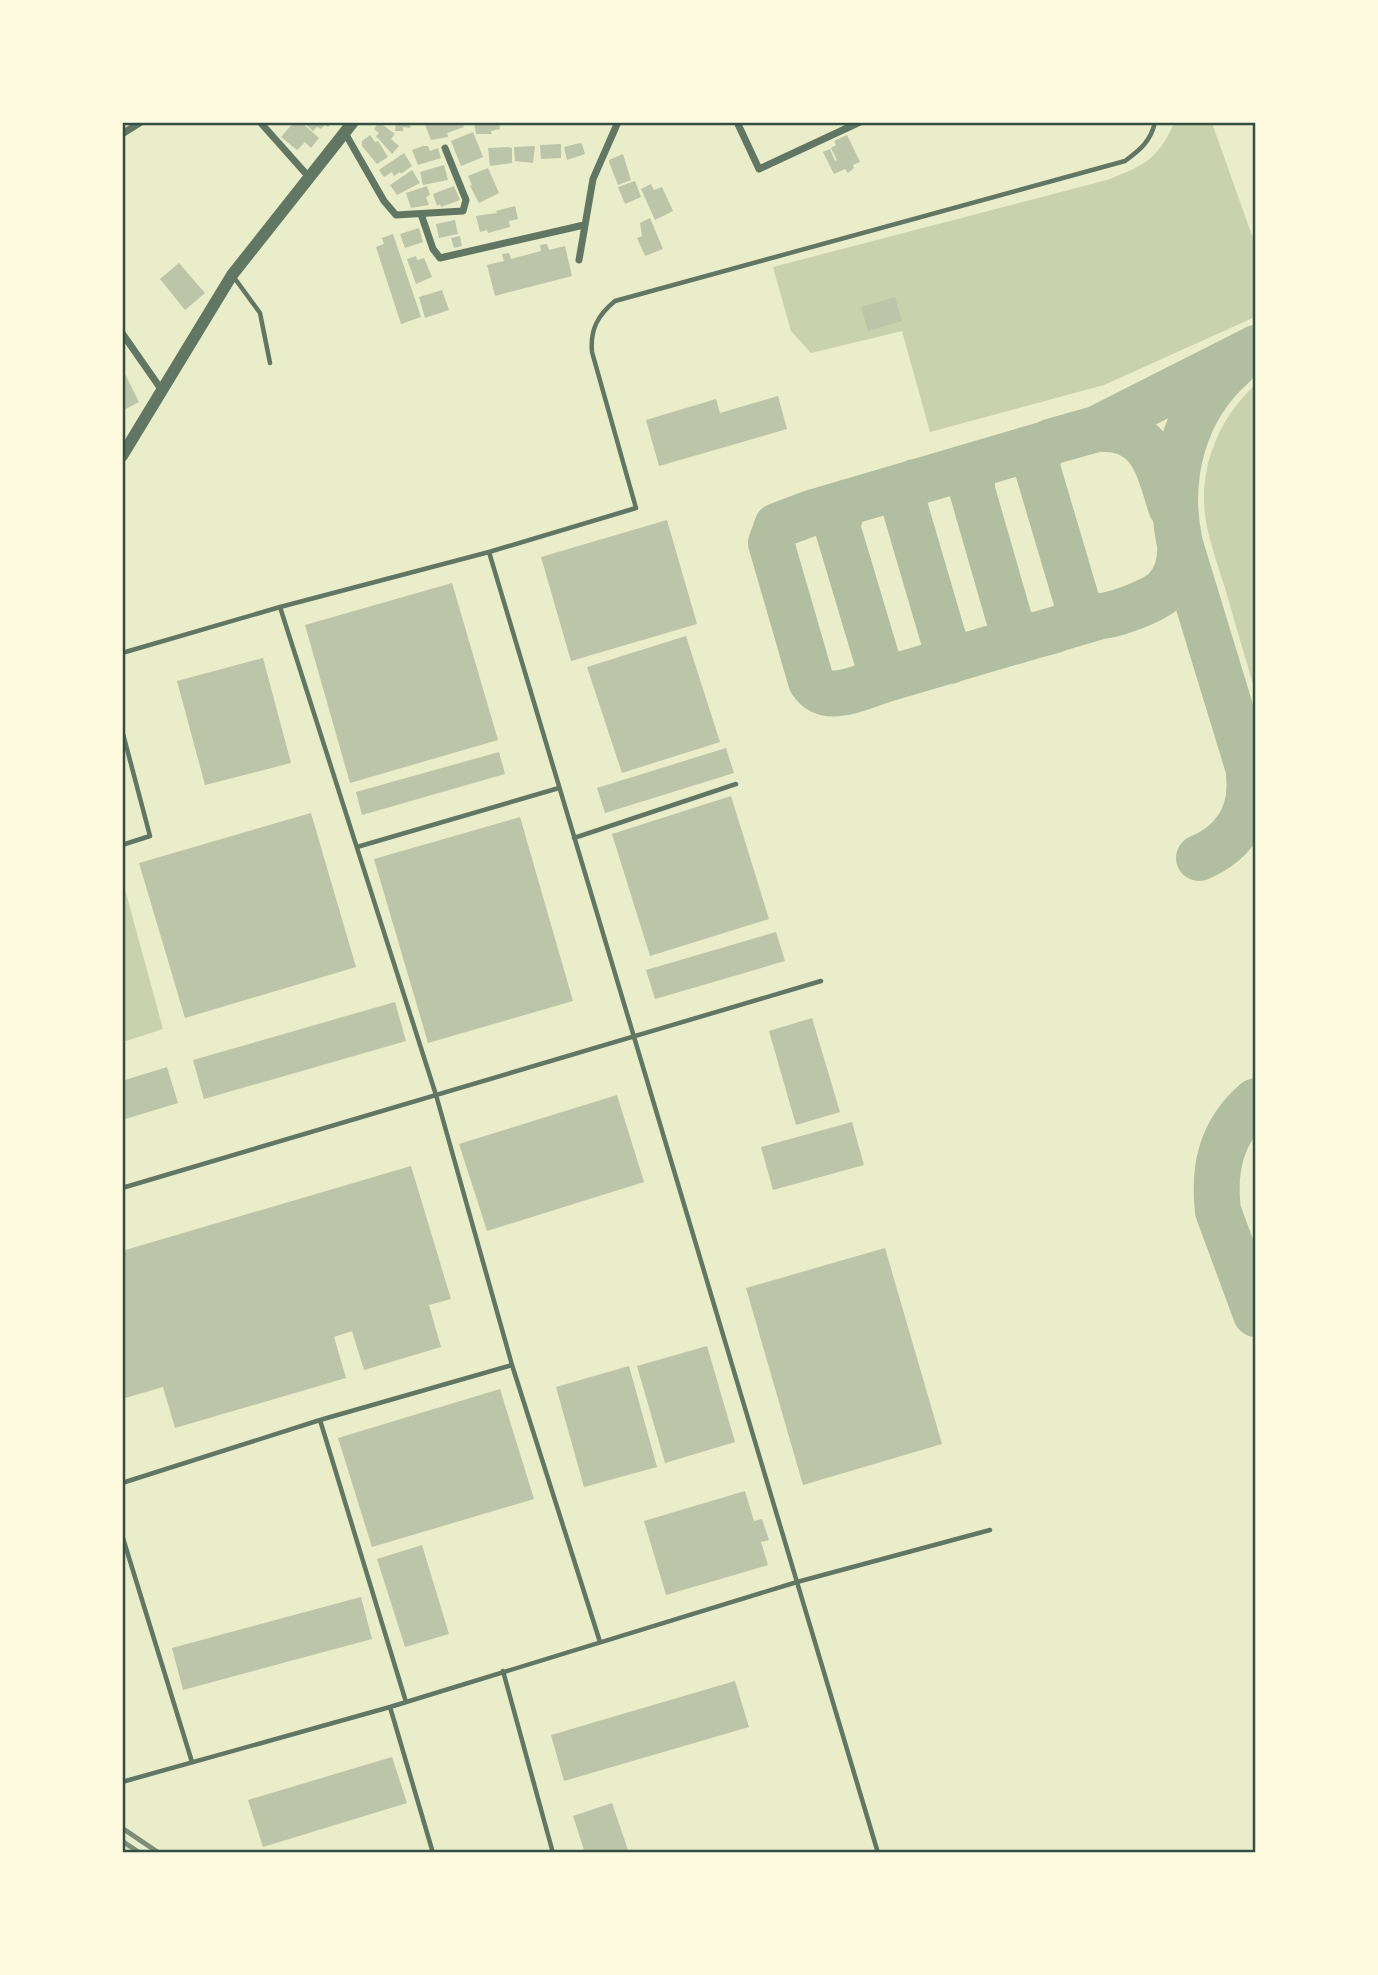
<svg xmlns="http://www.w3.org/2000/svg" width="1378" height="1975" font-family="Montserrat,sans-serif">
	<rect width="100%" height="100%" fill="#e9edc9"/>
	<path fill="#cad2ad" d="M1174,123H1212L1255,244V317L1104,385L930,432L902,331L811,353L791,331L773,267L1107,180C1143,166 1158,160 1174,123Z
		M1255,385V691C1245,657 1235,623 1225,588C1219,569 1212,550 1208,531C1195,477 1215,422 1255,385Z
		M123,882L163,1029L123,1042H122Z"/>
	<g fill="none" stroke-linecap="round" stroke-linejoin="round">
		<path stroke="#b2bea0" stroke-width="46" d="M1234,365C1182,410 1166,480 1180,544L1256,793
			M1096,429C1151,426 1158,465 1171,507
			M981,463L972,475V490L1010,622C1022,640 1037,636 1055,630
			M915,482L904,495V504L950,661
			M848,502L842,510L837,526L883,680L1101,616
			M1180,544C1181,561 1177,578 1165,590C1154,601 1108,619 1093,616C1085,614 1081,609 1077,602L1037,467L1039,452L1050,442L1096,429L1256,348
			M883,680C860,687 827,706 811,681L771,543L777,526L811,513L1046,444
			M1199,858C1234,843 1253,815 1249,776
			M1256,1101C1221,1131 1213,1168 1218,1211L1256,1314"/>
	</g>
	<path fill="#bcc5a7" d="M294,122H301L319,138L311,148L305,142L297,150L281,137Z
		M303,122H332L328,127L325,125L321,129L317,127L313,131Z
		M379,122L395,134L391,139L399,146L392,154L376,136L379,133L374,129Z
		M396,122H411L410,128L403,127V131H395Z
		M424,122H462L464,127L447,133L448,137L431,140Z
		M474,122H499L500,129L491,131L492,134H476Z
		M473,132L483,157L461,166L451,141Z
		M370,135L375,142L378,141L388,157L377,164L362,146V141Z
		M847,135L860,162L853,165L854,168L848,173L845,169L834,174L823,152L830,149L835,161L837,160L831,148L836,145L834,141Z
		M580,143L582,144L585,154L567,160L564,147Z
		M561,144V158L541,159L540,145Z
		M423,146H428L430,151L438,148L441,158L418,165L412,150Z
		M535,146L533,163L515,161L514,147Z
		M508,147L512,148V163L490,166L488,148Z
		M404,153L412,166L401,174L400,172L394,176L392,172L384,177L379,170Z
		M623,154L631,180L618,185L609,162V160Z
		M444,165L448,180L423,185L420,172Z
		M488,168L499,193L479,203L470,186L472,185L468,176Z
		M412,170L420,183L397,195L390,185Z
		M635,181L641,197L625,204L618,187Z
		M651,184L654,190L662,187L673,211L655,220L641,189Z
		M427,186L430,195L426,197L429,205L411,208L406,193Z
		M454,186L460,200L441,207L440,204L437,206L433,194Z
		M515,206L518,219L509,221L510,227L488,233L487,230L480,232L476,216L497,213L496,211Z
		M650,218L663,249L645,256L637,238L642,236L640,223Z
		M455,220L458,234L439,238L436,224Z
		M419,228L423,242L405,248L400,234Z
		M393,234L421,317L401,324L376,247L384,244L382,238Z
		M460,236L462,246L454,248L451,238Z
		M547,244L549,250L565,246L572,276L495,296L487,265L504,261L502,254L509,253L511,259L541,251L540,245Z
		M416,256L417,260L424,258L432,277L416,284L407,259Z
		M179,263L205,293L185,310L160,279Z
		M442,290L449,310L425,318L419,297Z
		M895,297L902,321L868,331L861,307Z
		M122,368L139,402L122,411Z
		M778,396L787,429L659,466L646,420L716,399L720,413Z
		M667,520L697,624L571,661L541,557Z
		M452,583L498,740L350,783L305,625Z
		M686,636L720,742L622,773L587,667Z
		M263,658L291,763L205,785L177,681Z
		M726,748L734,773L605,813L597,788Z
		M499,752L505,774L362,815L356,792Z
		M731,796L769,919L650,956L612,834Z
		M311,813L356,967L185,1018L139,863Z
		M520,817L573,1001L428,1043L374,859Z
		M776,932L785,961L655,999L646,970Z
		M395,1002L406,1041L204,1099L193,1060Z
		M812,1018L840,1112L796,1125L769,1031Z
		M167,1067L178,1103L122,1120V1081Z
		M617,1095L644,1182L487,1231L459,1144Z
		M852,1122L864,1165L773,1190L761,1147Z
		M411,1166L451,1299L429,1305L441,1347L364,1370L352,1331L334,1337L346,1378L175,1428L163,1387L122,1399V1251Z
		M885,1248L942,1444L803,1485L746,1288Z
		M707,1346L735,1442L665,1463L637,1366Z
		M629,1366L657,1467L584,1487L556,1387Z
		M500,1389L534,1499L372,1547L338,1438Z
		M745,1491L754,1521L762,1519L769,1540L761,1542L768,1565L666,1595L644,1521Z
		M422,1545L449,1634L405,1647L377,1559Z
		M361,1597L372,1639L183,1690L172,1648Z
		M735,1681L749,1727L564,1781L551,1735Z
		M392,1757L407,1803L263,1847L248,1800Z
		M612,1803L629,1853H585L573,1816Z"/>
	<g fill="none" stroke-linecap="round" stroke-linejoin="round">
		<path stroke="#617663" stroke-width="4.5" d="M233,276L260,313L270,363
			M489,552L878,1853
			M280,607L436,1095L512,1365L600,1642
			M122,653L280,607L489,552L636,508L592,352C590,329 598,315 615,301L1125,161C1140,150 1151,141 1155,122
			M122,730L150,836L122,845
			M574,838L736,784
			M357,847L559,788
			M122,1188L821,981
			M320,1420L406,1702
			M122,1483L320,1420L512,1365
			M122,1535L192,1762
			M503,1671L553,1853
			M390,1707L433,1853
			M122,1782L390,1707L797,1582L990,1530"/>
		<path stroke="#617663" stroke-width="7" d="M260,122L308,176
			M737,122L759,169L860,122
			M345,133L384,201L396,215L463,211L466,200L445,148
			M122,134L141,122
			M421,214L433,249L440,258L584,225
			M579,260L593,179L618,122
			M122,333L161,389"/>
		<path stroke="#617663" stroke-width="12" d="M122,456L232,275L353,122"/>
		<path stroke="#7c8e77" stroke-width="5" d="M122,1828L159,1853
			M122,1841L140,1853"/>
	</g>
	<rect width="1378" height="1975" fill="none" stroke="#fefae0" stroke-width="248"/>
	<rect x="124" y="124" width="1130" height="1727" fill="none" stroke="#344e41" stroke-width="2.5"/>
</svg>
